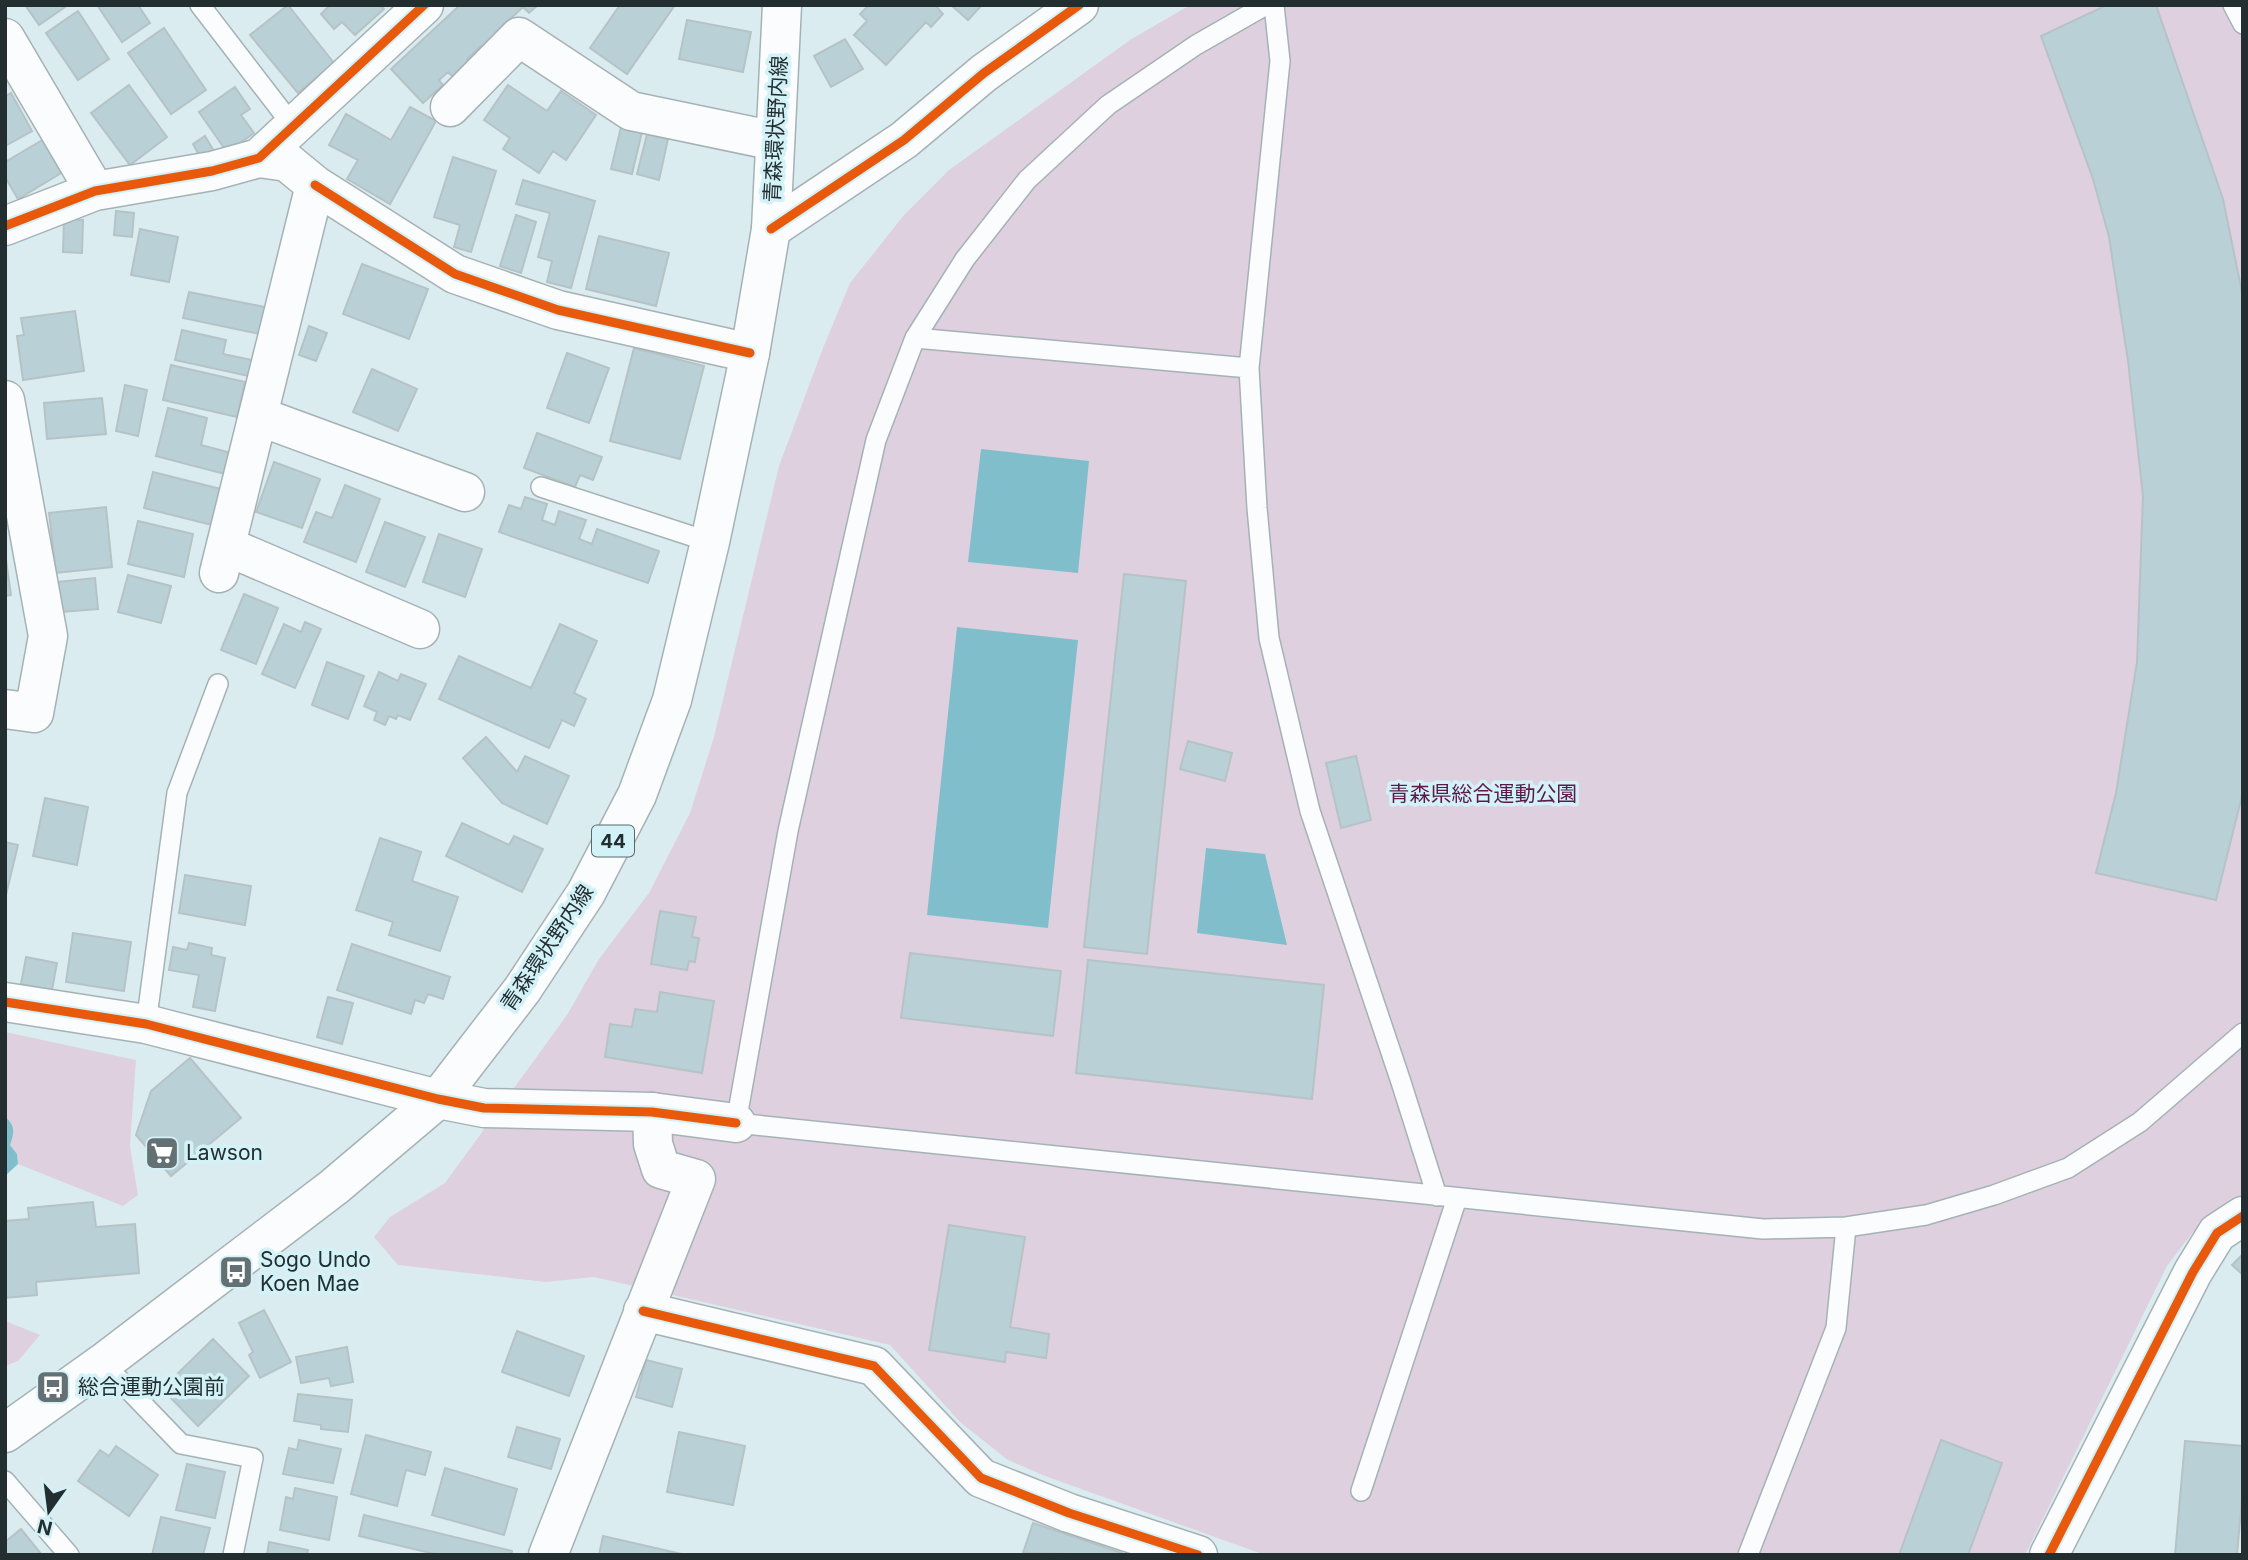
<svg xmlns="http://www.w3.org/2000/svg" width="2248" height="1560" font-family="Inter,'Noto Sans JP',sans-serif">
	<rect width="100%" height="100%" fill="#dbecf0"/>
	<path fill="#dfd0e0" d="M1190,5H2243V1194L2193,1232L2167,1266L2025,1555H1265L1045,1476L1008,1460L961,1423L890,1345L594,1277L546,1282L398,1265L374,1237L390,1217L445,1183L567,1015L599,959L649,893L690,813L714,737L779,466L823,348L850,283L904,215L949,170L1130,40Z
		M5,1032L136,1060L130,1146L138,1195L123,1206L18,1164L17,1154L10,1145L11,1122L5,1117Z
		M5,1321L40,1335L18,1361L5,1366Z"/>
	<path fill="#80becb" d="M981,449L1089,461L1078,573L968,562Z
		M957,627L1078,640L1048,928L927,915Z
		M1206,848L1265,854L1287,945L1197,933Z
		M5,1117C16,1125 14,1134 10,1145L17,1154L18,1164L5,1176Z"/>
	<path fill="#b9d0d6" stroke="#b6c3c6" stroke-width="2" d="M25,5H68L39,25Z
		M97,5H138L150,23L122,42Z
		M288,5L334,63L298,93L250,35Z
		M327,5H380L384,9L355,35L342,22L334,29L321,14L328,7Z
		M460,5H538L529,13L523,7L506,23L486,52L481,46L467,59L472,64L455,79L448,72L439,80L443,85L423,103L391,69Z
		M620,5H675L627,74L590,48Z
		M869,5H935L943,14L931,27L926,22L886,65L854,35L867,21L860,14Z
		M951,5H982L968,20Z
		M2107,5H2156L2223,199L2243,297V792L2216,900L2096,873L2116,793L2137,662L2143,496L2128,361L2109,237L2093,179L2041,36Z
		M78,11L109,59L78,80L46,33Z
		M687,20L751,32L743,72L679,59Z
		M164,28L206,90L171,114L128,53Z
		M845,39L863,69L831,87L814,56Z
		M129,85L167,137L130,165L91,113Z
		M508,85L547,111L561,91L596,115L566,160L553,151L539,173L503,149L510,138L484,120Z
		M235,87L250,109L241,115L254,133L227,152L199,112Z
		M11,93L32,131L5,146V96Z
		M410,107L436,121L390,204L347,179L358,160L329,145L346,114L391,140Z
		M621,127L642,132L632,174L611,169Z
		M647,134L668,139L659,180L637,174Z
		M205,136L218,158L205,166L193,144Z
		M44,139L63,172L18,199L5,177V162Z
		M453,157L496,171L471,252L454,247L460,225L434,217Z
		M523,180L595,201L571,288L547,282L552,261L538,257L550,213L516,204Z
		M116,211L134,213L132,237L114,235Z
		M516,215L536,222L521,273L500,266Z
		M64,219L83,220L82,253L63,252Z
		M140,229L178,237L169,282L131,275Z
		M599,236L669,253L656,306L586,289Z
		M362,264L428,289L409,339L343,314Z
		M189,292L265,307L260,334L183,318Z
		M75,311L84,371L23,380L17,336L24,335L21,318Z
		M309,326L327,333L316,361L299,355Z
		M182,330L226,340L223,354L252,360L249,376L175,360Z
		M634,348L704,366L680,459L610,441Z
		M567,353L609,368L589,423L547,408Z
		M171,365L245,382L237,417L163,400Z
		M372,369L417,389L398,431L353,412Z
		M125,385L147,390L138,436L116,431Z
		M102,398L106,434L47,439L44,403Z
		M168,408L207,418L201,445L231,453L225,474L156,456Z
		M537,433L602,457L593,480L580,475L575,487L524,468Z
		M274,462L320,479L302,528L256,512Z
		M153,472L221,489L212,525L144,508Z
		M345,485L380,499L356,562L304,542L316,512L332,518Z
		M525,497L547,504L542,520L555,525L559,511L586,520L579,539L592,544L597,529L659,551L648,583L499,532L509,505L521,509Z
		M106,507L112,567L56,573L49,513Z
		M138,521L193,534L184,577L128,564Z
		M385,522L425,537L405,587L366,572Z
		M439,534L482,549L465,597L423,582Z
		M5,553L11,595L5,596Z
		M1124,574L1186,581L1147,954L1084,947Z
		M128,575L171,586L161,623L118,612Z
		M95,578L98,609L61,612L58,582Z
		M244,594L278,608L256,664L221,650Z
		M305,622L321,629L295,688L262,674L284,624L301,632Z
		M560,624L597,641L574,693L586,699L574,726L562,720L549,748L439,699L459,656L531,688Z
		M327,662L364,676L348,719L312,705Z
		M379,672L398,681L401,674L426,684L410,720L398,715L396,719L389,716L385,725L374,720L377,712L364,706Z
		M486,737L517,772L525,756L569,776L547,824L502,803L463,758Z
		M1188,741L1232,753L1225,781L1180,769Z
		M1356,756L1371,820L1341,828L1326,763Z
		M45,798L88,807L77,865L33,856Z
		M462,823L509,845L514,836L543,849L522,892L446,856Z
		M380,838L421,852L412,881L458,897L440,951L389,935L393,922L356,910Z
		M5,842L18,845L5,899Z
		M185,875L251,886L245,925L179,913Z
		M660,911L696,917L692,937L699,938L695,962L689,961L687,970L651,964Z
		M73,933L131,942L124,991L66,982Z
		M189,943L212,948L211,955L225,958L215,1011L193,1007L199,975L169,970L173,947L187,950Z
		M352,944L450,977L443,999L428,994L424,1003L415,1000L411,1014L337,990Z
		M910,953L1061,971L1053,1036L901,1018Z
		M26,957L57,963L52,990L21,984Z
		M1088,960L1324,985L1312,1099L1076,1073Z
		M660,992L714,1001L702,1073L605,1057L610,1024L632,1027L635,1009L657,1012Z
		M328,997L353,1003L342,1044L317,1037Z
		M190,1058L241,1118L171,1176L136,1135L151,1091Z
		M93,1202L96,1227L135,1224L139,1273L36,1282L37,1295L5,1298V1221L29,1219L28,1208Z
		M949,1225L1025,1237L1010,1327L1049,1334L1046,1358L1006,1352L1005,1362L929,1350Z
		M2243,1254V1275L2232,1265Z
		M264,1310L291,1362L260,1378L249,1355L253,1352L239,1323Z
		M517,1331L584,1356L569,1396L502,1372Z
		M213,1339L249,1376L198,1426L162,1389Z
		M347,1347L353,1382L331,1386L329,1378L301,1383L296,1357Z
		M646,1360L682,1369L672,1407L636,1397Z
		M298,1394L352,1400L348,1432L321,1429V1425L294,1421Z
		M517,1427L560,1439L551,1469L508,1457Z
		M679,1432L745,1446L733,1505L667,1492Z
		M366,1435L431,1452L425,1475L406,1470L397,1506L351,1494Z
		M299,1440L341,1449L333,1483L283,1474L289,1448L297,1450Z
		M1941,1440L2002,1463L1968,1555H1899Z
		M2185,1441L2243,1446V1487L2237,1555H2175Z
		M116,1446L158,1475L129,1516L78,1481L100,1450L109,1456Z
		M187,1464L225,1472L215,1518L176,1510Z
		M445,1468L517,1489L504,1535L432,1515Z
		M295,1488L337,1497L329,1540L280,1530L286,1497L293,1499Z
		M364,1515L512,1551L511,1555H439L359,1536Z
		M161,1517L210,1528L203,1555H152Z
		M1033,1523L1122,1553V1555L1023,1553Z
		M21,1529L42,1555H5V1542Z
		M603,1536L686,1555H599Z
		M269,1542L308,1550L307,1555H267Z"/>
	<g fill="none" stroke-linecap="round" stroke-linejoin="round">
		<g stroke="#a5b2b5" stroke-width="22">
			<path id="lane" d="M200,5L293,126
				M1266,5L1196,45L1108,105L1027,180L965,259L915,338L876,440L788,831L736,1123L1763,1229L1846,1227L1926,1215L1994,1195L2068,1168L2140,1122L2243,1033
				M1274,5L1280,61L1249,368L1257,508L1269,638L1310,811L1401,1082L1437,1196
				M2233,5L2243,24
				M915,338L1249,368
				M541,487L710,542
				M146,1024L177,793L218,684
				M103,1363L181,1444L253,1458L233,1555
				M5,1481L69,1555
				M1361,1491L1457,1198
				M1748,1555L1836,1328L1846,1227"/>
		</g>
		<g stroke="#a5b2b5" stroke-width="41">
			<path id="street" d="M5,38L95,191
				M450,107L519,37L631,111L775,141
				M315,185L455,274L558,310L750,353
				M5,226L95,191L212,171L259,158L424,5
				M5,400L48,636L34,713L5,709
				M258,416L465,492
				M226,546L420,629
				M219,573L315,185L287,162L259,158
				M5,1002L146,1024L438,1099
				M643,1311L874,1366L981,1478L1069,1513L1198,1555
				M548,1555L696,1179L661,1169L653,1144L652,1112
				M2049,1555L2193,1272L2217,1233L2243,1216"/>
		</g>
		<g stroke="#a5b2b5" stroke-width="41">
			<path id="secondary" d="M771,229L904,140L984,73L1079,5
				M438,1099L484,1108L652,1112L736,1123"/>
		</g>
		<g stroke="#a5b2b5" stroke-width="41">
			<path id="primary" d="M5,1433L103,1363L334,1187L438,1099L522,990L586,893L637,795L672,700L710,542L750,353L771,229L782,5"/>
		</g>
		<use href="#lane" stroke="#fafcfd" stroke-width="19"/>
		<use href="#street" stroke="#fafcfd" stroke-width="38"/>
		<use href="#secondary" stroke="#fafcfd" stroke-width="38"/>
		<use href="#primary" stroke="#fafcfd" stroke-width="38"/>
		<g stroke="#d3f2f8" stroke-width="13">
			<path id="cycleway" d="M315,185L455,274L558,310L750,353
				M5,226L95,191L212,171L259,158L424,5
				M771,229L904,140L984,73L1079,5
				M5,1002L146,1024L438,1099L484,1108L652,1112L736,1123
				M643,1311L874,1366L981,1478L1069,1513L1198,1555
				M2049,1555L2193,1272L2217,1233L2243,1216"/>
		</g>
		<use href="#cycleway" stroke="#e8590c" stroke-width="9"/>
	</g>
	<defs>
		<g id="supermarket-square" transform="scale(1.75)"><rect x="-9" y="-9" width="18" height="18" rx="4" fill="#637074" stroke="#d3f2f8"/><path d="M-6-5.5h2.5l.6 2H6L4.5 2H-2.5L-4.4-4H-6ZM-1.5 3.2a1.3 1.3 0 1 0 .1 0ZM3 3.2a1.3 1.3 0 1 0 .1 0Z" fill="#fff"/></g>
		<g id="bus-square" transform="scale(1.75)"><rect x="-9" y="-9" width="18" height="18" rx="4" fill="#637074" stroke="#d3f2f8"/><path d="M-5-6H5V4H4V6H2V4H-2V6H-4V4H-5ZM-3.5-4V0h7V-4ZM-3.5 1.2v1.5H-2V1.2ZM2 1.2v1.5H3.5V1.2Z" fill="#fff"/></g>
	</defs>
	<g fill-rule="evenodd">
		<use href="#supermarket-square" x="162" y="1153"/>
		<use href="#bus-square" x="236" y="1272"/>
		<use href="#bus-square" x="53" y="1387"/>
	</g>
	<g text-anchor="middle" stroke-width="7" stroke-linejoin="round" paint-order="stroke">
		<rect fill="#d3f2f8" stroke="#58696d" stroke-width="2" x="592" y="825.5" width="42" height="31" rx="5"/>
		<g font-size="19" font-weight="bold" fill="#232e31">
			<text x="613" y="848">44</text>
		</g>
		<g font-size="21" fill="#232e31" stroke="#d3f2f8">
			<text transform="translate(776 129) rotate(-87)" y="7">青森環状野内線</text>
			<text transform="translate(547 948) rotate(-56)" y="7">青森環状野内線</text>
		</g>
		<g font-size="21" fill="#5d1a49" stroke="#d3f2f8">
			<text x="1483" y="801">青森県総合運動公園</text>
		</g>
		<g font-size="21" fill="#232e31" stroke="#d3f2f8" text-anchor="start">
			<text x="186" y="1160">Lawson</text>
			<text x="260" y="1267">Sogo Undo<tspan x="260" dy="24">Koen Mae</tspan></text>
			<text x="78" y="1394">総合運動公園前</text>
		</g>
	</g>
	<rect width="2248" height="1560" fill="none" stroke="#232e31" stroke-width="14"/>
	<g transform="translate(49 1511) rotate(194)" stroke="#d3f2f8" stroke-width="5" paint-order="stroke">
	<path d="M0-5L12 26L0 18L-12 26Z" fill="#232e31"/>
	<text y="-10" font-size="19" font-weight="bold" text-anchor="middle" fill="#232e31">N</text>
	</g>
</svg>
